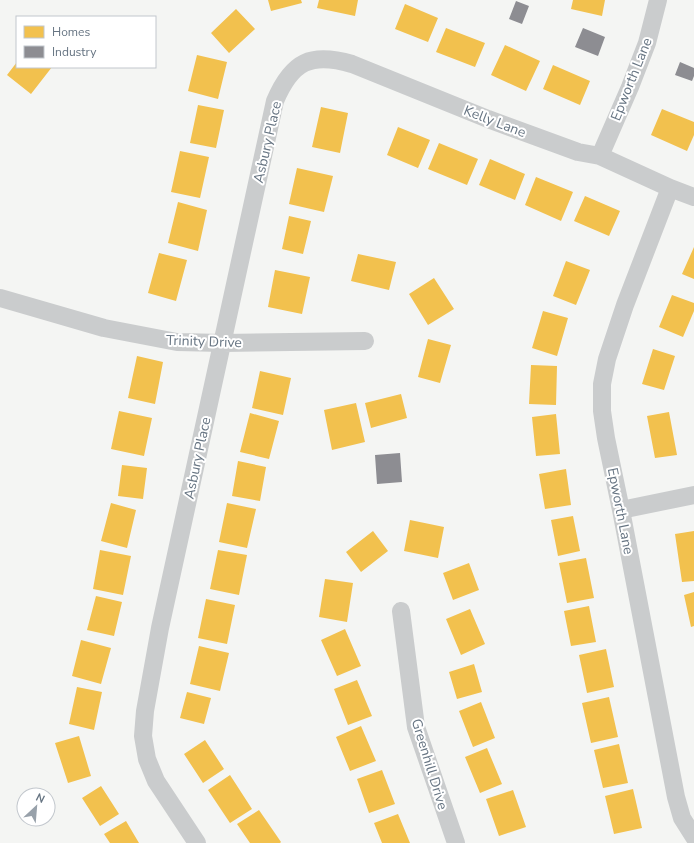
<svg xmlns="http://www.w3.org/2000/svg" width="694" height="843" font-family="'Nunito Sans',sans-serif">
	<rect width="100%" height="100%" fill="#f4f5f3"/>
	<path fill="#f2c14e" d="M268,0H301L302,3L271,11Z
		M319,0H358L355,16L317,8Z
		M573,0H605L602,16L571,9Z
		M405,4L438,18L428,42L395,29Z
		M236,9L255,29L229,53L211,33Z
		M446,28L485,43L475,67L436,52Z
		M505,45L540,61L526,91L491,75Z
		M197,55L227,62L218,99L188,91Z
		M17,62V67H52L31,94L7,75Z
		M553,65L590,81L580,105L543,89Z
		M198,105L224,110L216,148L190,143Z
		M321,107L348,113L340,153L312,147Z
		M662,109L694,122V135L687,151L651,135Z
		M398,127L430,140L418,168L387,155Z
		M439,143L478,159L467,185L428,169Z
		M180,151L209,157L200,198L171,192Z
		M490,159L525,174L515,200L479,185Z
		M297,168L333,176L324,212L289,204Z
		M536,177L573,192L561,221L525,205Z
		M585,196L620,211L609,236L574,221Z
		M178,202L207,210L198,251L168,243Z
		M289,216L311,221L303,254L282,249Z
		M694,247V279L682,274Z
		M159,253L187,260L176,301L148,293Z
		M358,254L396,262L389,290L351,281Z
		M566,261L590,270L576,305L553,296Z
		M275,270L310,277L302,314L268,307Z
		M434,278L454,309L428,325L409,294Z
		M672,295L694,303V311L683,337L659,327Z
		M543,311L568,318L557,356L532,348Z
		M428,339L451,345L440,383L418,377Z
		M653,349L675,356L664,390L642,384Z
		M137,356L163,362L155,404L128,398Z
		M531,365L557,366L556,405L529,404Z
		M260,371L291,378L283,415L252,408Z
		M401,394L407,418L371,428L365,403Z
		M356,403L365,442L332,450L324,410Z
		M119,411L152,418L144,456L111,449Z
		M669,412L677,455L655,458L647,416Z
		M250,413L279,421L269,459L240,452Z
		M556,414L560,454L536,456L532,417Z
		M238,461L266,467L260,501L232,496Z
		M122,465L147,468L143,499L118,496Z
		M566,469L571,505L545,509L539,474Z
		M111,503L136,510L127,548L101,541Z
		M227,503L256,509L247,548L219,542Z
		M573,516L580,551L558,556L551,520Z
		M410,520L444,527L438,558L404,551Z
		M373,531L388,551L361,572L346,552Z
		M694,531V581L682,582L675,534Z
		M100,550L131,556L123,595L93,589Z
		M218,550L247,555L239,595L210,589Z
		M586,558L594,598L567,603L559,563Z
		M469,563L479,590L453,600L443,573Z
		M325,579L353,583L347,622L319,617Z
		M694,592V626L691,627L684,595Z
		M96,596L122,602L114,636L87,630Z
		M206,599L235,605L227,644L198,638Z
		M589,606L596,642L571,646L564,611Z
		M470,609L485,644L461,655L446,619Z
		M345,629L361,666L337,676L321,640Z
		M81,640L111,648L101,684L72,676Z
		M199,646L229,653L220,691L190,684Z
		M606,649L614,687L587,693L579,655Z
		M474,664L482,692L457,699L449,672Z
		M357,680L372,716L348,725L334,689Z
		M77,687L102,692L94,730L69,724Z
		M187,692L211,698L204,724L180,718Z
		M609,697L618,737L591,743L582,703Z
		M481,702L495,738L473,747L459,711Z
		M361,726L376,761L350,771L336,737Z
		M79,736L91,776L68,783L55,743Z
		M205,740L224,769L203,783L184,754Z
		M619,744L628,783L603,788L594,750Z
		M487,748L502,784L480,793L465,757Z
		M382,770L395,804L369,813L357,779Z
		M230,775L252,809L230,823L208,790Z
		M101,786L119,814L100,826L82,798Z
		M633,789L642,828L614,834L605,796Z
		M513,790L526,827L499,836L486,799Z
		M259,810L281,842L280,843H250L237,824Z
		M398,814L410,843H382L374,823Z
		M126,821L139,843H110L104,834Z"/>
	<path fill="#8d8d92" d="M516,1L529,6L522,24L509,19Z
		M583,28L605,37L598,56L575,47Z
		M680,62L694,68V76L692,81L675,75Z
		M400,453L402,482L377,484L375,455Z"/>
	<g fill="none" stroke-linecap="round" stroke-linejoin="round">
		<path stroke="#cacccd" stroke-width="18" d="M600,156L630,87L647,43L658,0
			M670,188L625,305L607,359L602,384V411L606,438L621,510L676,797L682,818L694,837
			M0,298L104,328L177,342L223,343L365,341
			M621,510L694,495
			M401,611L416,727L456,843
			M197,843L156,781L147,759L143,736L145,711L160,628L275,101C292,61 311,52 352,64L488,119L578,152L600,156L670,188L694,197"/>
	</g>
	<g text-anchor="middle" stroke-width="4" stroke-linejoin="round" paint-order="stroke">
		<g font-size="14" fill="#667482" stroke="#fff">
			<text transform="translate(631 79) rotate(-68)" y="5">Epworth Lane</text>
			<text transform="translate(495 121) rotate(21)" y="5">Kelly Lane</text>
			<text transform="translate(267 142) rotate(-77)" y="5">Asbury Place</text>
			<text transform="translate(204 341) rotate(2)" y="5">Trinity Drive</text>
			<text transform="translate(197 458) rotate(-78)" y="5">Asbury Place</text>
			<text transform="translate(621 511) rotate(79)" y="5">Epworth Lane</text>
			<text transform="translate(430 764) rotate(73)" y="5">Greenhill Drive</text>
		</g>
	</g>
	<rect x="16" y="16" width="140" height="52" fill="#ffffff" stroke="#c2c7cd"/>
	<rect x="24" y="26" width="20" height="12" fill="#f2c14e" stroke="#c2c7cd"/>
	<text x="52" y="36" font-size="12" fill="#667482">Homes</text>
	<rect x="24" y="46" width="20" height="12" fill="#8d8d92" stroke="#c2c7cd"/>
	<text x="52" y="56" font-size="12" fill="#667482">Industry</text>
	<g transform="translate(36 807) rotate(26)"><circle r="19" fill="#ffffff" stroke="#c2c7cd"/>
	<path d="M0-3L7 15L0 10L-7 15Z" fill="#98a1aa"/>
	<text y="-6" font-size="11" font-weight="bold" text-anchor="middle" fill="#667482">N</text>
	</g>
</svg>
